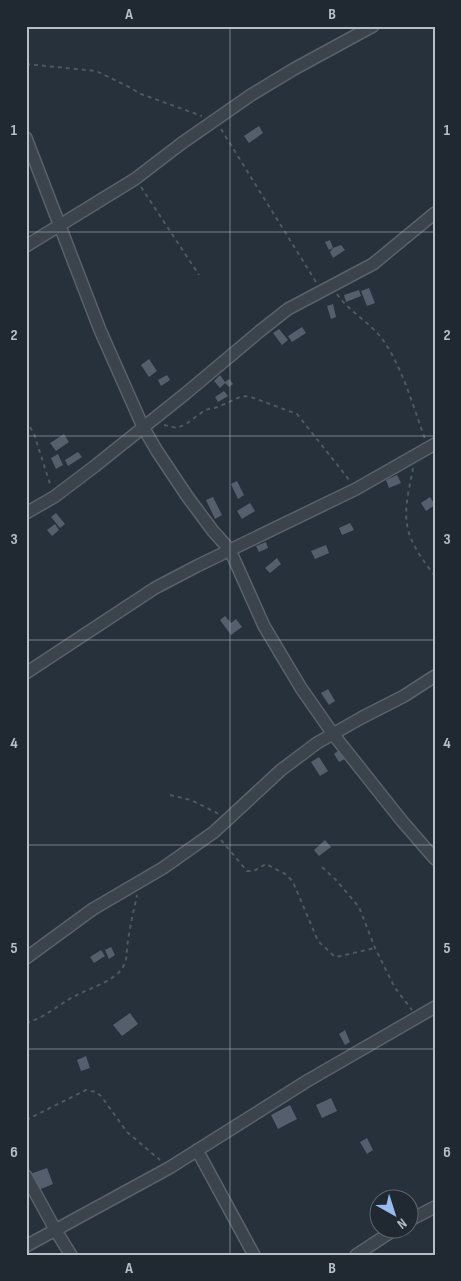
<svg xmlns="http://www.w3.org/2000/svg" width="461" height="1281" font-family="'Sofia Sans Condensed',sans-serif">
	<rect width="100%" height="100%" fill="#27313c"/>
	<path fill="#555f6c" d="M259,126L263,133L249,143L244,136Z
		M330,240L333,248L341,245L345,250L333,258L330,252L333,248L329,250L325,242Z
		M369,288L375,303L367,306L361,291Z
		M359,290L361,296L346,302L344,295Z
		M333,304L336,317L331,319L327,306Z
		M302,327L306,333L292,342L288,336Z
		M279,329L288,340L282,345L273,333Z
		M149,359L157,371L149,377L141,365Z
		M167,375L170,380L161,386L158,380Z
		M220,375L225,382L229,379L233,384L229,387L225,383L220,388L214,381Z
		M224,391L228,396L218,402L215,397Z
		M64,434L69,442L56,451L50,443Z
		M78,452L82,457L68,466L65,460Z
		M58,454L63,465L56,469L51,458Z
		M397,475L401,483L389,488L386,480Z
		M237,481L244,495L238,499L231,484Z
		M213,497L222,515L215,519L206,500Z
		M430,497L435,505L426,511L421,503Z
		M250,503L255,511L242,519L237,511Z
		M56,513L65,524L60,528L51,517Z
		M350,523L354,530L342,535L339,528Z
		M55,524L59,530L52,536L47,530Z
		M266,542L268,548L259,552L256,546Z
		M326,545L329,553L315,559L311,551Z
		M277,558L281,564L270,573L265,568Z
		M225,616L231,623L236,619L242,627L231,635L220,620Z
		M328,689L335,701L329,705L321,693Z
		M339,750L345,759L339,762L334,754Z
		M319,757L328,771L320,776L311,762Z
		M325,840L331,847L319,856L314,850Z
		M111,947L115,955L109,959L105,950Z
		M101,950L105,956L94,963L90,957Z
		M130,1013L138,1024L122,1036L113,1025Z
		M345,1030L350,1042L345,1045L339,1034Z
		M86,1056L90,1068L81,1071L77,1060Z
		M331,1098L337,1111L322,1118L316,1105Z
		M290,1105L297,1119L278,1129L271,1115Z
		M367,1138L373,1150L367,1154L360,1142Z
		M47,1168L53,1184L36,1191L30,1174Z"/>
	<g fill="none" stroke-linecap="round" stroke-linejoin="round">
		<g stroke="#59616b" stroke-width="14">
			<path id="minor" d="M26,138L100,330L143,427L157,451L187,496L213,531L230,550L264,626L301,688L333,734L402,821L435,859
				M26,246L135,179L182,143L251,95L294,69L373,26
				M26,513L54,497L95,466L185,394L260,331L288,309L373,264L435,213
				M26,673L155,588L197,566L356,489L435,444
				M26,958L93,909L163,868L214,832L281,770L317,743L361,718L404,696L435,676
				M197,1150L254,1255
				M26,1176L56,1231L71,1255
				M408,1221L435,1207
				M26,1246L169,1168L307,1081L435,1007
				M356,1255L397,1228"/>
		</g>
		<path stroke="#495b5c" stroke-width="2" stroke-dasharray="4 4" stroke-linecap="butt" d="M26,64L96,71L129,87L141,94L202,116
			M221,129L316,282
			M141,187L199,275
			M337,294C349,312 370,322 383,340C403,369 413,406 425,439
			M26,420L34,434L51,487
			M164,425L177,428L186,424L205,410L218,407L242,396L251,397L297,414L350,481
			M413,468C410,486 404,506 407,524C409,542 424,562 435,576
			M170,795L191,800L219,814
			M221,840L247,871H254L266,864L287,875L293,882L318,941L334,956L336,957L375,948
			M322,867L336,880L359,907L375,948L395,988L412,1010
			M26,1023C45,1018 60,1003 77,995C90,988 115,981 123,967C128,959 126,950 128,941C130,925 134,910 137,895
			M26,1120L86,1090L96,1092L101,1096L127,1132L160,1160"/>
		<use href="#minor" stroke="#3b434d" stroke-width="11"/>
	</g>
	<path fill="none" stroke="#b7bec8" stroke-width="1" stroke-opacity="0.55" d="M230,26V1255M26,232H435M26,436H435M26,640H435M26,845H435M26,1049H435"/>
	<rect width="461" height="1281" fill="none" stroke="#202832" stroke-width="55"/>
	<g transform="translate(394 1214) rotate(141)"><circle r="24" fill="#202832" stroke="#5c646e"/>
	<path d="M0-4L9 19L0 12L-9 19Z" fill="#97bbed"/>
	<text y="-8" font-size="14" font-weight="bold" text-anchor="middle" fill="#b7bec8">N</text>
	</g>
	<rect x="28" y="28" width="406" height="1226" fill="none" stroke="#b7bec8" stroke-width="2"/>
	<g font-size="16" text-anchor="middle" font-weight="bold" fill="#b7bec8">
		<text x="129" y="19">A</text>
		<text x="332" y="19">B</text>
		<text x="14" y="135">1</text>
		<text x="447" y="135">1</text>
		<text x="14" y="340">2</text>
		<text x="447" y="340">2</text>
		<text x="14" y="544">3</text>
		<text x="447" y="544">3</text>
		<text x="14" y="748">4</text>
		<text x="447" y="748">4</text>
		<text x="14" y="953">5</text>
		<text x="447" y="953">5</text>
		<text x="14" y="1157">6</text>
		<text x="447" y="1157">6</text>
		<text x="129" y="1273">A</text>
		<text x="332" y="1273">B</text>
	</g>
</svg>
